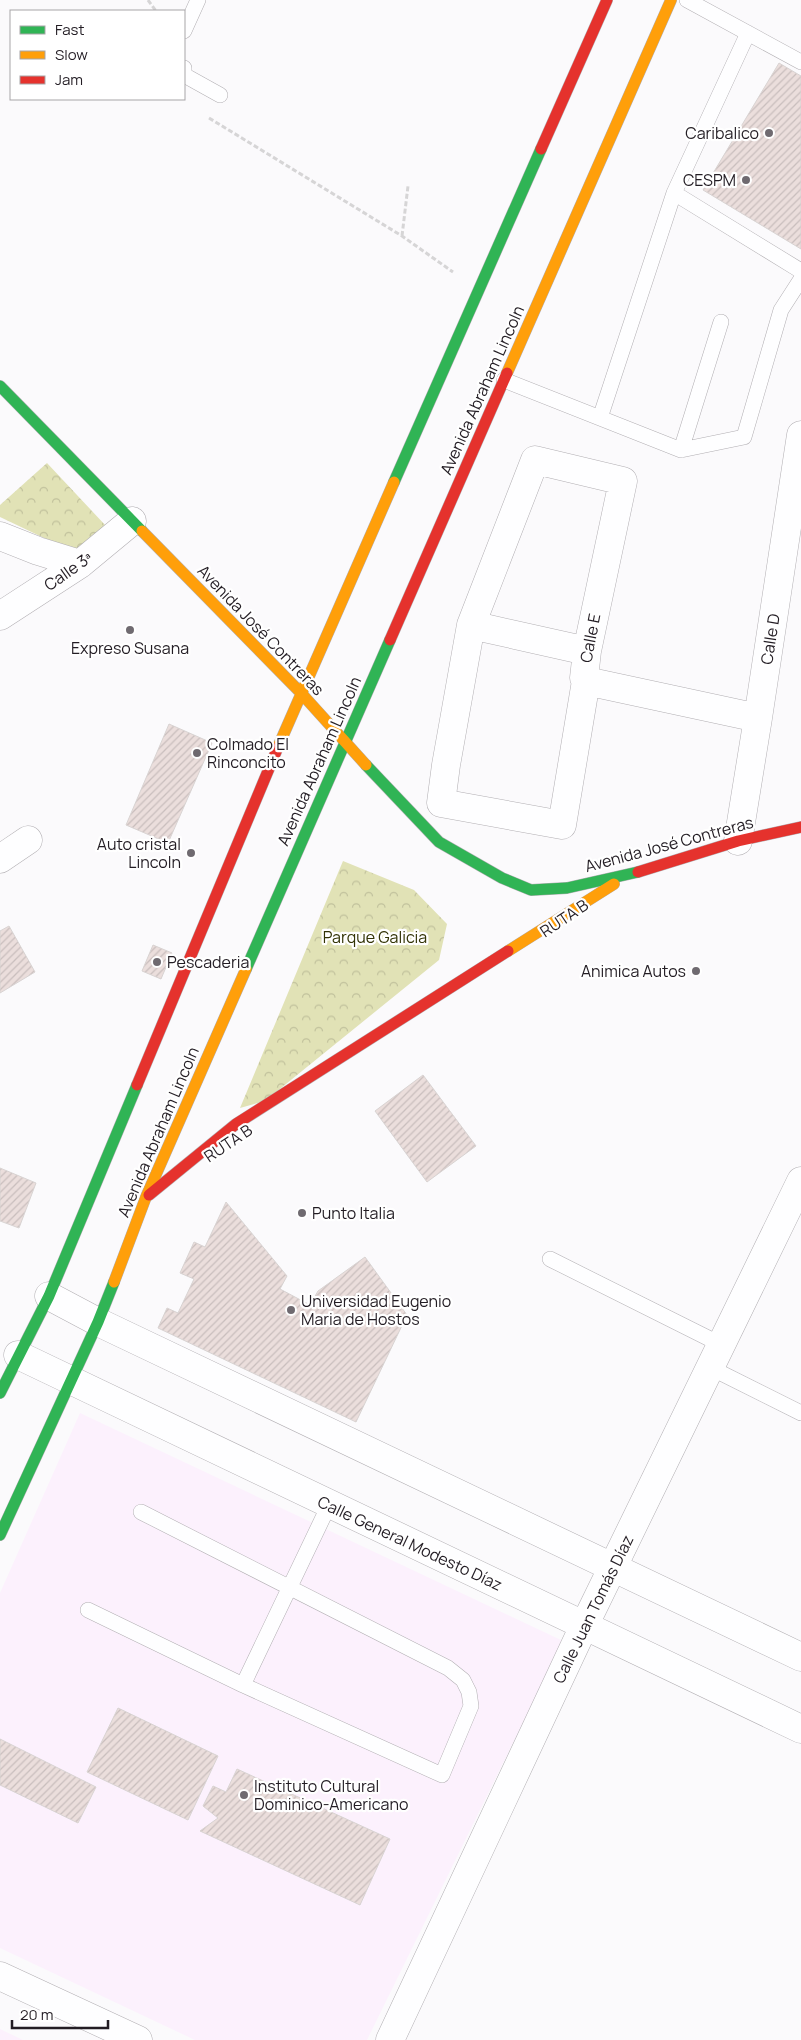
<svg xmlns="http://www.w3.org/2000/svg" width="801" height="2040" font-family="Manrope,sans-serif">
	<defs>
		<pattern id="forest-crowns" width="20" height="18" patternUnits="userSpaceOnUse" patternTransform="scale(1.25)"><rect width="20" height="18" fill="#e1e2b6"/><path d="M2 6a3 3 0 1 1 6 0M12 15a3 3 0 1 1 6 0" fill="none" stroke="#c1c19c"/></pattern>
		<pattern id="building-hatch" width="6" height="6" patternUnits="userSpaceOnUse" patternTransform="scale(1.25)"><rect width="6" height="6" fill="#ebdedc"/><path d="M-1 1l2-2M0 6l6-6M5 7l2-2" fill="none" stroke="#c9bebd"/></pattern>
	</defs>
	<rect width="100%" height="100%" fill="#fbfafc"/>
	<path fill="#fcf1fd" d="M80,1413L563,1641L367,2040H195L0,1948V1593Z
		M0,2029L23,2040H0Z"/>
	<path fill="url(#forest-crowns)" d="M47,463L106,526L81,550L63,547L0,517V505Z
		M343,861L414,890L447,924L439,960L265,1101L240,1108Z"/>
	<path fill="url(#building-hatch)" stroke="#d8d3d2" d="M779,63L801,76V249L703,190Z
		M169,724L212,743L168,843L126,825Z
		M9,926L35,972L0,993V931Z
		M153,945L172,953L161,979L142,971Z
		M423,1075L476,1146L427,1182L375,1111Z
		M0,1168L36,1183L19,1228L0,1221Z
		M226,1202L287,1276L280,1289L310,1305L318,1291L365,1257L407,1315L356,1422L158,1328L167,1308L178,1313L194,1279L180,1273L194,1242L205,1247Z
		M118,1708L218,1756L188,1820L87,1772Z
		M0,1739L96,1787L78,1823L0,1785Z
		M237,1769L390,1839L360,1905L200,1831L218,1818L203,1806L213,1786L226,1792Z"/>
	<g fill="none" stroke-linecap="round" stroke-linejoin="round">
		<g stroke="#b2afb3" stroke-width="16">
			<path id="lane" d="M687,0L801,62
				M184,31L198,0
				M748,33L674,193L801,271
				M184,68V75L220,95
				M504,380L681,450L744,437L781,310L801,279
				M600,418L674,193
				M681,450L721,322
				M550,1259L722,1345
				M711,1368L801,1413
				M88,1610L243,1685L442,1775L471,1706L469,1692L463,1680L448,1668L141,1512
				M243,1685L329,1505"/>
		</g>
		<g stroke="#b2afb3" stroke-width="29">
			<path id="street" d="M0,536L38,551L80,564
				M0,616L80,564L132,521
				M471,625L535,460L623,481L587,651L584,678L586,681L758,718
				M586,681L562,825L441,803L446,765L471,625L587,651
				M738,841L758,718L801,435
				M0,859L28,840
				M49,1296L98,1322L801,1657
				M18,1355L801,1729
				M0,1976L138,2040
				M390,2040L584,1626L801,1181"/>
		</g>
		<g stroke="#b2afb3" stroke-width="12">
			<path id="fast" d="M0,386L142,531
				M394,482L541,149
				M366,765L439,842L502,878L531,890L567,888L638,872
				M246,969L390,640
				M0,1393L49,1296L137,1085
				M0,1535L98,1322L114,1282"/>
		</g>
		<g stroke="#b2afb3" stroke-width="12">
			<path id="slow" d="M507,373L671,0
				M142,531L301,693L366,765
				M278,747L394,482
				M508,951L614,884
				M114,1282L146,1197L246,969"/>
		</g>
		<g stroke="#b2afb3" stroke-width="12">
			<path id="jam" d="M541,149L607,0
				M390,640L507,373
				M638,872L738,841L801,827
				M137,1085L278,747
				M149,1195L236,1124L508,951"/>
		</g>
		<path stroke="#d6d5d6" stroke-width="3" stroke-dasharray="5 2.5" stroke-linecap="butt" d="M148,0L156,11
			M209,118L402,236L453,272
			M402,236L408,186"/>
		<use href="#lane" stroke="#fefeff" stroke-width="15"/>
		<use href="#street" stroke="#fefeff" stroke-width="28"/>
		<use href="#fast" stroke="#30b455" stroke-width="11"/>
		<use href="#slow" stroke="#ff9f0a" stroke-width="11"/>
		<use href="#jam" stroke="#e5322d" stroke-width="11"/>
	</g>
	<g fill="#6f6a70" stroke="#fff" stroke-width="2">
		<circle cx="769" cy="133" r="5"/>
		<circle cx="746" cy="180" r="5"/>
		<circle cx="130" cy="630" r="5"/>
		<circle cx="197" cy="753" r="5"/>
		<circle cx="191" cy="853" r="5"/>
		<circle cx="157" cy="962" r="5"/>
		<circle cx="696" cy="971" r="5"/>
		<circle cx="302" cy="1213" r="5"/>
		<circle cx="291" cy="1310" r="5"/>
		<circle cx="244" cy="1795" r="5"/>
	</g>
	<g text-anchor="middle" stroke-width="4.5" stroke-linejoin="round" paint-order="stroke">
		<g font-size="16" fill="#231d24" stroke="#fff" text-anchor="start">
			<text x="759" y="139" text-anchor="end">Caribalico</text>
			<text x="736" y="186" text-anchor="end">CESPM</text>
			<text x="130" y="654" text-anchor="middle">Expreso Susana</text>
			<text x="207" y="750">Colmado El<tspan x="207" dy="18">Rinconcito</tspan></text>
			<text x="181" y="850" text-anchor="end">Auto cristal<tspan x="181" dy="18">Lincoln</tspan></text>
			<text x="167" y="968">Pescaderia</text>
			<text x="686" y="977" text-anchor="end">Animica Autos</text>
			<text x="312" y="1219">Punto Italia</text>
			<text x="301" y="1307">Universidad Eugenio<tspan x="301" dy="18">Maria de Hostos</tspan></text>
			<text x="254" y="1792">Instituto Cultural<tspan x="254" dy="18">Dominico-Americano</tspan></text>
		</g>
		<g font-size="16" fill="#231d24" stroke="#fff">
			<text transform="translate(482 390) rotate(-66)" y="6">Avenida Abraham Lincoln</text>
			<text transform="translate(68 571) rotate(-35)" y="6">Calle 3ª</text>
			<text transform="translate(261 630) rotate(46)" y="6">Avenida José Contreras</text>
			<text transform="translate(590 638) rotate(-79)" y="6">Calle E</text>
			<text transform="translate(770 639) rotate(-81)" y="6">Calle D</text>
			<text transform="translate(319 761) rotate(-66)" y="6">Avenida Abraham Lincoln</text>
			<text transform="translate(669 844) rotate(-15)" y="6">Avenida José Contreras</text>
			<text transform="translate(564 918) rotate(-34)" y="6">RUTA B</text>
			<text transform="translate(158 1132) rotate(-67)" y="6">Avenida Abraham Lincoln</text>
			<text transform="translate(228 1143) rotate(-34)" y="6">RUTA B</text>
			<text transform="translate(410 1543) rotate(25)" y="6">Calle General Modesto Díaz</text>
			<text transform="translate(593 1609) rotate(-64)" y="6">Calle Juan Tomás Díaz</text>
		</g>
		<g font-size="16" fill="#323305" stroke="#fff">
			<text x="375" y="943">Parque Galicia</text>
		</g>
	</g>
	<rect x="10" y="10" width="175" height="90" fill="#ffffff" stroke="#a7a5a7"/>
	<rect x="20" y="26" width="25" height="8" fill="#30b455" stroke="#a7a5a7"/>
	<text x="55" y="35" font-size="15" fill="#231d24">Fast</text>
	<rect x="20" y="51" width="25" height="8" fill="#ff9f0a" stroke="#a7a5a7"/>
	<text x="55" y="60" font-size="15" fill="#231d24">Slow</text>
	<rect x="20" y="76" width="25" height="8" fill="#e5322d" stroke="#a7a5a7"/>
	<text x="55" y="85" font-size="15" fill="#231d24">Jam</text>
	<path d="M12 2020v8h96v-8" fill="none" stroke="#231d24" stroke-width="2.5"/>
	<text x="20" y="2020" font-size="15" fill="#231d24" stroke="#ffffff" stroke-width="4" paint-order="stroke">20 m</text>
</svg>
